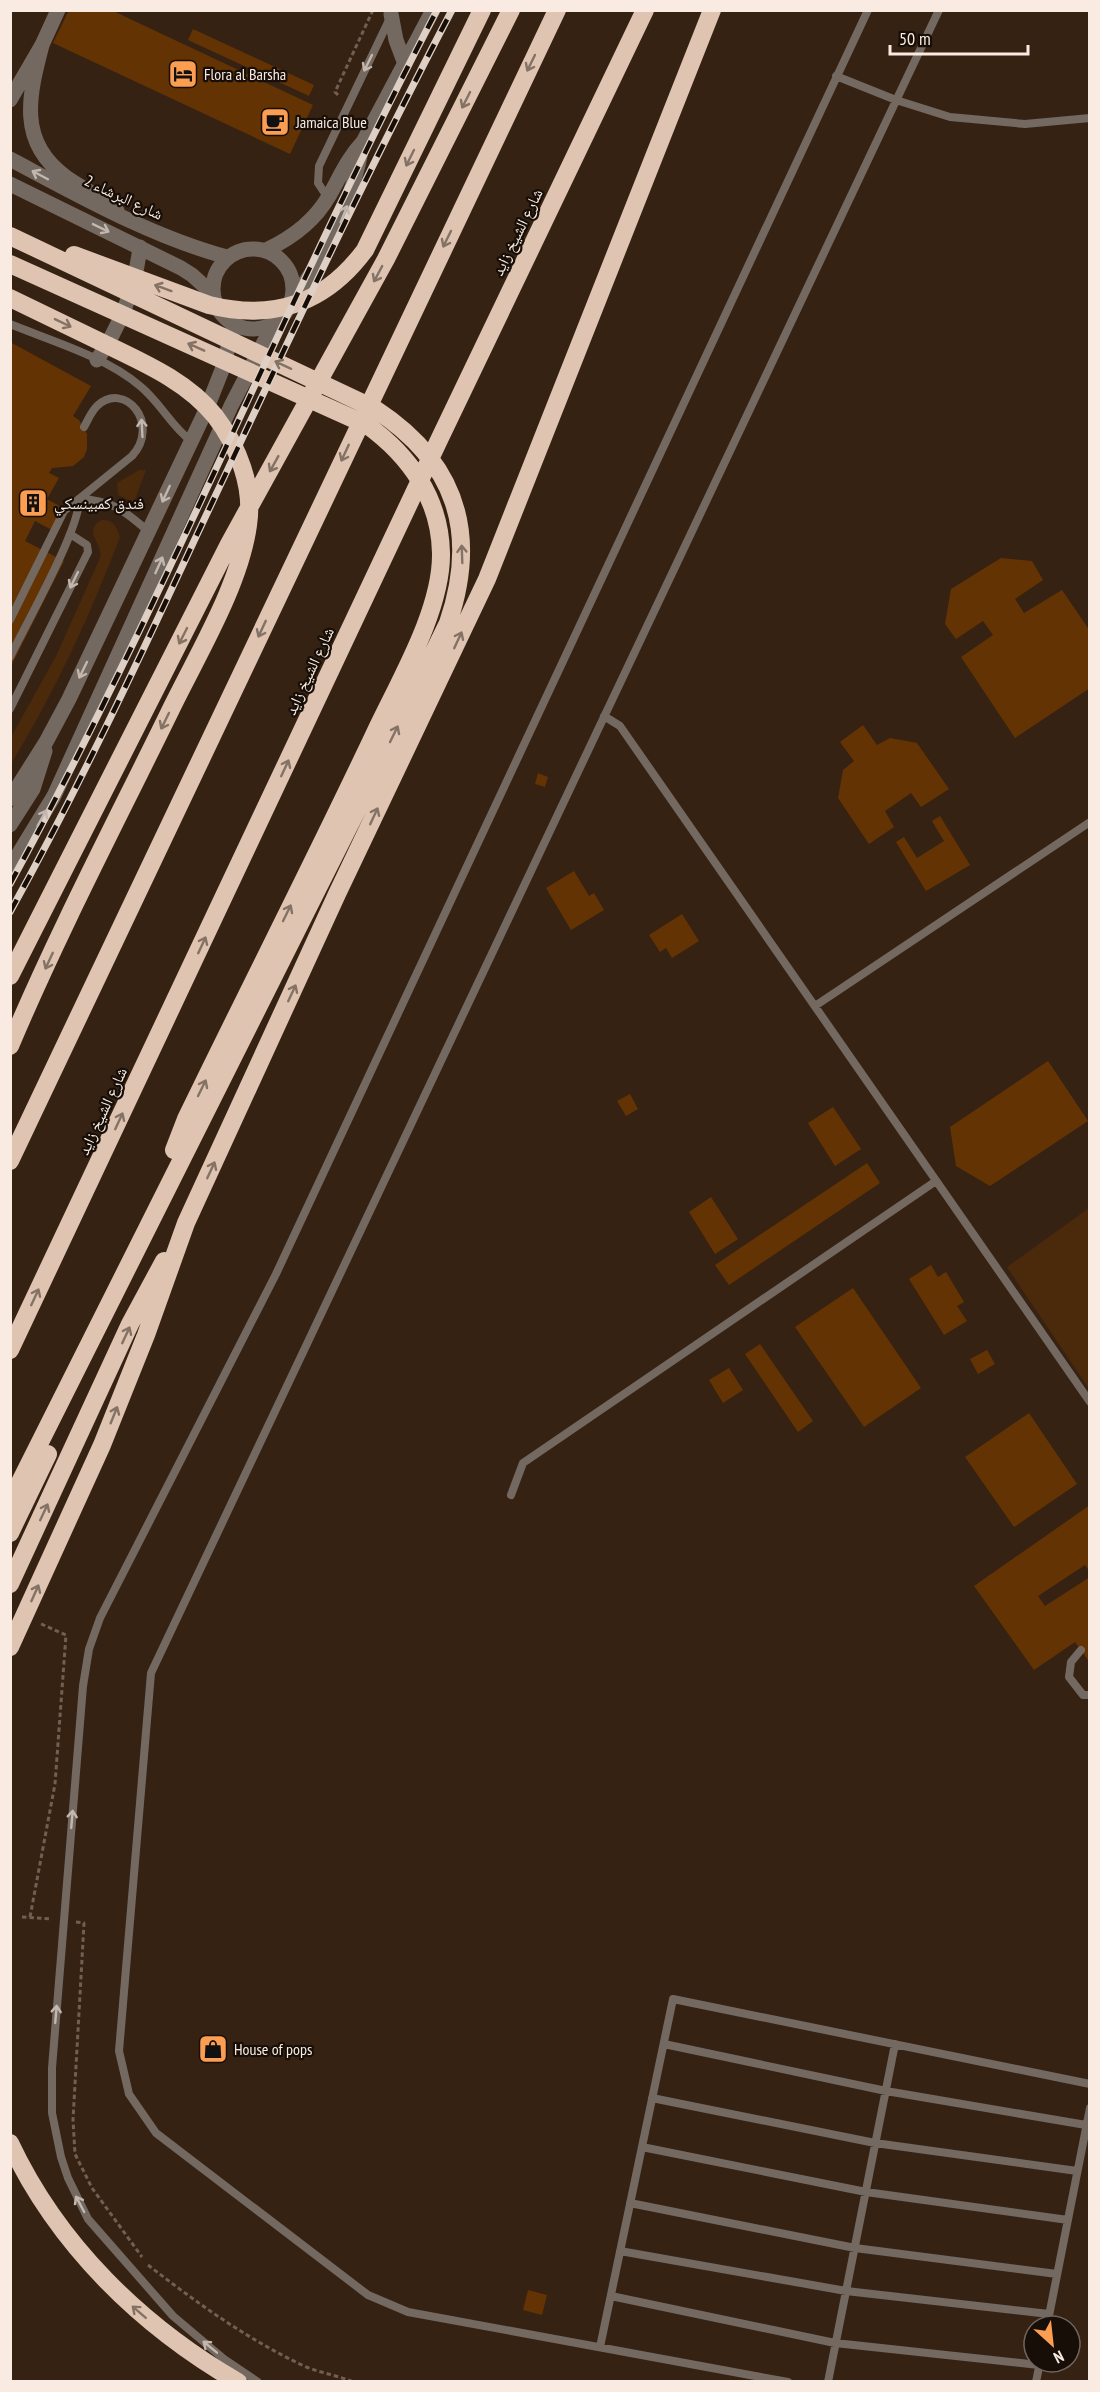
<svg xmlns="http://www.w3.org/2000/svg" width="1100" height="2392" font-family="'PT Sans Narrow','Noto Naskh Arabic',sans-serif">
	<rect width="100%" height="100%" fill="#362213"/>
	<path fill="#4b290b" d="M139,470H146L134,502L118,495L117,483Z
		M101,520C114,519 116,526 120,537C90,616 55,692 11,764V737L56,656L100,558C103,542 82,532 101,520Z
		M1089,1208V1389L1007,1267Z"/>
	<path fill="#643303" d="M69,10H111L313,105L290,154L53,43Z
		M193,29L314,85L309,96L188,40Z
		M10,342L91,386L73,416L79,420L87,434V449L84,457L73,466L52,468L49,473L59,478L47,499L63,508L52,530L35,521L25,541L64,561L10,668Z
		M1001,558L1032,561L1043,580L1015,599L1024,613L1062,590L1090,631V688L1015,738L961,657L993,635L983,621L956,639L945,624L951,589Z
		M863,725L877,745L890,738L917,743L949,789L921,807L911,793L885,811L894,827L869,844L838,798L843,770L854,761L840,742Z
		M538,773L548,777L545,787L535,784Z
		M940,816L970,865L926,891L896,842L904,837L917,858L944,841L932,821Z
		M574,871L589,896L594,893L604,910L571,930L546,888Z
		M682,914L699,941L672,958L666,948L660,952L649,935Z
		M1048,1061L1088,1121L990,1186L956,1166L950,1127Z
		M630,1094L638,1109L626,1116L617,1101Z
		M833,1107L861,1149L835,1166L808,1123Z
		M867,1163L880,1183L729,1285L715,1265Z
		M711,1197L738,1239L715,1254L689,1212Z
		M931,1265L938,1277L946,1272L964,1302L957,1306L967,1321L944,1335L909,1279Z
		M853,1288L921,1388L864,1427L795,1327Z
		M760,1344L813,1421L798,1432L745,1354Z
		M987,1350L995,1364L978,1374L970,1359Z
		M729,1368L743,1390L723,1403L709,1380Z
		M1029,1413L1077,1484L1014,1527L965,1457Z
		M1090,1505V1572L1085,1565L1038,1596L1045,1606L1090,1577V1663L1075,1642L1034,1670L974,1586Z
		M528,2290L547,2295L542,2315L523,2310Z"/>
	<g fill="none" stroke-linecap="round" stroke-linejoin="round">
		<path stroke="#725f52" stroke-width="3" stroke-dasharray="4.5 3" stroke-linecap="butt" d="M338,95L335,92L373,10
			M22,1917L52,1919
			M30,1917L55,1784L66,1635L39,1623
			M76,1922L84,1923L73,2120L75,2154L92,2188L142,2257
			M148,2265C197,2303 247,2339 304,2366C320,2373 337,2375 353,2382"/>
		<path stroke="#736961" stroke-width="8" d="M836,76L896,100L950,117L1025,124L1090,118
			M328,198L318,183L319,166L391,16
			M10,324C54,342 104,356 140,386C160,402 171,426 191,441
			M10,620L64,511L132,456C161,424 125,380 97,406C91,412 88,420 84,427
			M10,657C25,626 81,527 79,499C112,500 125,511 148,531
			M10,709L88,552L87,545L70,534
			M604,716L620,726L1090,1402
			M815,1006L1090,822
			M511,1495L523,1463L936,1181
			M1081,1650L1071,1662L1069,1677L1083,1695H1090
			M664,2044L886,2091L1086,2125
			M652,2098L875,2143L1077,2171
			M642,2147L866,2192L1068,2220
			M630,2203L855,2248L1057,2274
			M620,2251L846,2291L1049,2314
			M611,2296L835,2343L1039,2365
			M1047,2326L1090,2108
			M600,2347L673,1999L1090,2084
			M258,2382L224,2359L173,2316L88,2219L68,2178L61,2157L52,2113V2068L83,1686L89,1649L100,1618L276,1274L868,10
			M788,2382L408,2312L368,2295L156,2133L129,2094L119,2051L151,1673L939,10
			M828,2382L895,2044
			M1036,2382L1040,2362"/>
		<path stroke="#736961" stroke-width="15" d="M42,45C29,95 17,142 66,177C83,189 101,197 117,211
			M10,100L42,45L58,10"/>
		<path stroke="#736961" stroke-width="15" d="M391,14L396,40L405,64
			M10,159C80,196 150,236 227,257
			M10,184L181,268L192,275L212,293
			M213 289a40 40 0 1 1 80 0a40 40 0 1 1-80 0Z
			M266,250C292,238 314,222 329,196C340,177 347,159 363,142L433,10
			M292,300C330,252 352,202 363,142
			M97,360C121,325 135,289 140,247
			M10,799L46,742L69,699L207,408L222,370L234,325
			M10,825L33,789L45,751
			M10,868L54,796L231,406L274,323"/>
		<path stroke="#dec4b1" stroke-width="18" d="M10,236L375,409C456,462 479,532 448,623L359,806L10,1502
			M74,255L209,305C274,321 325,304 365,250L482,10
			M10,264L367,425C410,456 440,499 441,553C442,611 398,683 374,735C313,864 248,991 186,1119L174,1150
			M10,298C41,313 72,328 103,343C142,362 187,381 215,416C238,446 254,487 248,525C240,584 199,652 173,705C118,818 59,930 10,1046
			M10,976L229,544L386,259L511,10
			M10,1161L557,10
			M10,1350L439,440L645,10
			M10,1533L48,1454
			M10,1584L130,1324L164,1261
			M10,1647L102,1445L146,1335L186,1223L337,894L487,579L712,10
			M10,2143C58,2245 141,2326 238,2382"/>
		<g stroke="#dfd0c6" stroke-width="7">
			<path id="rail" d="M10,884C166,599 287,297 437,10
				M10,912C77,791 136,666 194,541C278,363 360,185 452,10"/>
		</g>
		<use href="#rail" stroke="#170e08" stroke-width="4.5" stroke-dasharray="14" stroke-linecap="butt"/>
	</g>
	<defs><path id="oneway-shaft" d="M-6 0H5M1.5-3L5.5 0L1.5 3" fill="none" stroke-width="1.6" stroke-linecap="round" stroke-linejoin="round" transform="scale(1.5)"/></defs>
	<g stroke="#c3b7ae">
		<use href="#oneway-shaft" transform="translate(368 63) rotate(116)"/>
		<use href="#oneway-shaft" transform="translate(40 175) rotate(-152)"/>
		<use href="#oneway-shaft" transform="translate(344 214) rotate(-68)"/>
		<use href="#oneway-shaft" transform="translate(101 228) rotate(26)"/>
		<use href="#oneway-shaft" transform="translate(142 428) rotate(-93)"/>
		<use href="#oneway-shaft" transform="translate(166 494) rotate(115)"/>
		<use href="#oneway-shaft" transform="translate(159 565) rotate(-66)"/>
		<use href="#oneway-shaft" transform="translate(74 580) rotate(116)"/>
		<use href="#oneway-shaft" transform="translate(83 670) rotate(116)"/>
		<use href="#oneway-shaft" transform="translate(42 818) rotate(-61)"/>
		<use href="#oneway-shaft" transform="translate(72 1819) rotate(-85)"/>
		<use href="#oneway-shaft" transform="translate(56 2014) rotate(-85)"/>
		<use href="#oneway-shaft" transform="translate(80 2204) rotate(-118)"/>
		<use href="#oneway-shaft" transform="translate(210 2347) rotate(-141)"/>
	</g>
	<g stroke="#847265">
		<use href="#oneway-shaft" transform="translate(531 63) rotate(116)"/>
		<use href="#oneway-shaft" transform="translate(466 100) rotate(117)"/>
		<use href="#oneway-shaft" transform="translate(410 158) rotate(116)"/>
		<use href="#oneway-shaft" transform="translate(447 239) rotate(116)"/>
		<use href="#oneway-shaft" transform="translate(378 274) rotate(118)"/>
		<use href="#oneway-shaft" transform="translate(163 288) rotate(-160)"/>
		<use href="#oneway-shaft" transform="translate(63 323) rotate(26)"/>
		<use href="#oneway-shaft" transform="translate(196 347) rotate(-156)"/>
		<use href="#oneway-shaft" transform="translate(283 365) rotate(-155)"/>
		<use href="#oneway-shaft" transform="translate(345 453) rotate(115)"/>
		<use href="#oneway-shaft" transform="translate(274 464) rotate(119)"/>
		<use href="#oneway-shaft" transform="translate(462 554) rotate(-92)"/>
		<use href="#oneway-shaft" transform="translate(262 629) rotate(115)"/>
		<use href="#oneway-shaft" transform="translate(183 636) rotate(117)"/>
		<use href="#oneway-shaft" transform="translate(458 640) rotate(-65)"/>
		<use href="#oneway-shaft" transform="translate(165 721) rotate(116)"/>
		<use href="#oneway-shaft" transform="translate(394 734) rotate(-64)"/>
		<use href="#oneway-shaft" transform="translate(285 768) rotate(-65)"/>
		<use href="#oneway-shaft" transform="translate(374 816) rotate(-65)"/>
		<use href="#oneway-shaft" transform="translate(287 913) rotate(-64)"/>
		<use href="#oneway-shaft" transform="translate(202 945) rotate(-65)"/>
		<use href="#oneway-shaft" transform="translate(49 961) rotate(115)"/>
		<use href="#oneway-shaft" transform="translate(292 993) rotate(-65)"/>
		<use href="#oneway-shaft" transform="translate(202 1088) rotate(-64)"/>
		<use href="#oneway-shaft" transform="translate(119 1121) rotate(-65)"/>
		<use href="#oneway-shaft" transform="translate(211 1170) rotate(-65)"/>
		<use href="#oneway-shaft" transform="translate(35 1297) rotate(-65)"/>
		<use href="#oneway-shaft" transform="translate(126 1335) rotate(-65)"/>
		<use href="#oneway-shaft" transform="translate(114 1415) rotate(-68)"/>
		<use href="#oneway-shaft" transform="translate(44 1512) rotate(-65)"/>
		<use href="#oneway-shaft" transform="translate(35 1593) rotate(-66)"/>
		<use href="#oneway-shaft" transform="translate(139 2312) rotate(-139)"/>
	</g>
	<defs>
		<g id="hotel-square" transform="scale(1.5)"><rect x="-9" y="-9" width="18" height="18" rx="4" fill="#fc9e52" stroke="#170e08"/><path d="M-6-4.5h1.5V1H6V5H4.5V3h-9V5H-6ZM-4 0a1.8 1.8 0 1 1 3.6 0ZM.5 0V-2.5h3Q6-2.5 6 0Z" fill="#111"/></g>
		<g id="cafe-square" transform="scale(1.5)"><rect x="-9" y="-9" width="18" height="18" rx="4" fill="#fc9e52" stroke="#170e08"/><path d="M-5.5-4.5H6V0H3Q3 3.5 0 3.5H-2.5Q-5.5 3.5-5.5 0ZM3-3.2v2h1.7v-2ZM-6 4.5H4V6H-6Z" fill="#111"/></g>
		<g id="building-square" transform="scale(1.5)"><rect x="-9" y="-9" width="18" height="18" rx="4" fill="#fc9e52" stroke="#170e08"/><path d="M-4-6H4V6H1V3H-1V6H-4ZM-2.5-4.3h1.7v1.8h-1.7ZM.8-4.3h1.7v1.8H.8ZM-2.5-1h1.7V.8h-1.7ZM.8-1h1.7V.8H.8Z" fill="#111"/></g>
		<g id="shop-square" transform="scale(1.5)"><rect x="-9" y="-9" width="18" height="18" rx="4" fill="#fc9e52" stroke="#170e08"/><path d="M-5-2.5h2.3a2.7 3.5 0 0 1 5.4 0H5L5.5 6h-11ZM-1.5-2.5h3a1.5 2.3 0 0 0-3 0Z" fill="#111"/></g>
	</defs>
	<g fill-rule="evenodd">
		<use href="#hotel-square" x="183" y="74"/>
		<use href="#cafe-square" x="275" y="122"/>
		<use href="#building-square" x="33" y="503"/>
		<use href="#shop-square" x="213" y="2049"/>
	</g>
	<g text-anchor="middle" stroke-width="4.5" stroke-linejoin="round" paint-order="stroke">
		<g font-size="16" fill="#f9ebe2" stroke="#170e08" text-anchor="start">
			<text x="204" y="80">Flora al Barsha</text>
			<text x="296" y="128">Jamaica Blue</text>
			<text x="54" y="509">فندق كمبينسكي</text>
			<text x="234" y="2055">House of pops</text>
		</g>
		<g font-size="16" fill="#f9ebe2" stroke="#170e08">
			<text transform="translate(124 197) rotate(25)" y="6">شارع البرشاء 2</text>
			<text transform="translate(517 232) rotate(-64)" y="6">شارع الشيخ زايد</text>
			<text transform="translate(309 671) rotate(-65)" y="6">شارع الشيخ زايد</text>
			<text transform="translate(102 1111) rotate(-65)" y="6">شارع الشيخ زايد</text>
		</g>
	</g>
	<rect width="1100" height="2392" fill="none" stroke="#f9ebe2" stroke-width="24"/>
	<g transform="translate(1052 2344) rotate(153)"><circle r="28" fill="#170e08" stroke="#71665f" stroke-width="1.5"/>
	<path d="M0-4.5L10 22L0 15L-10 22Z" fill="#fc9e52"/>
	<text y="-9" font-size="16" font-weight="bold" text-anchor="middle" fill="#f9ebe2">N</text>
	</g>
	<path d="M890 45v9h138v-9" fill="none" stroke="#f9ebe2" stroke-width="3"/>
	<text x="899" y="45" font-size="18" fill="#f9ebe2" stroke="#170e08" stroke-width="4.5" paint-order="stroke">50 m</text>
</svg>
